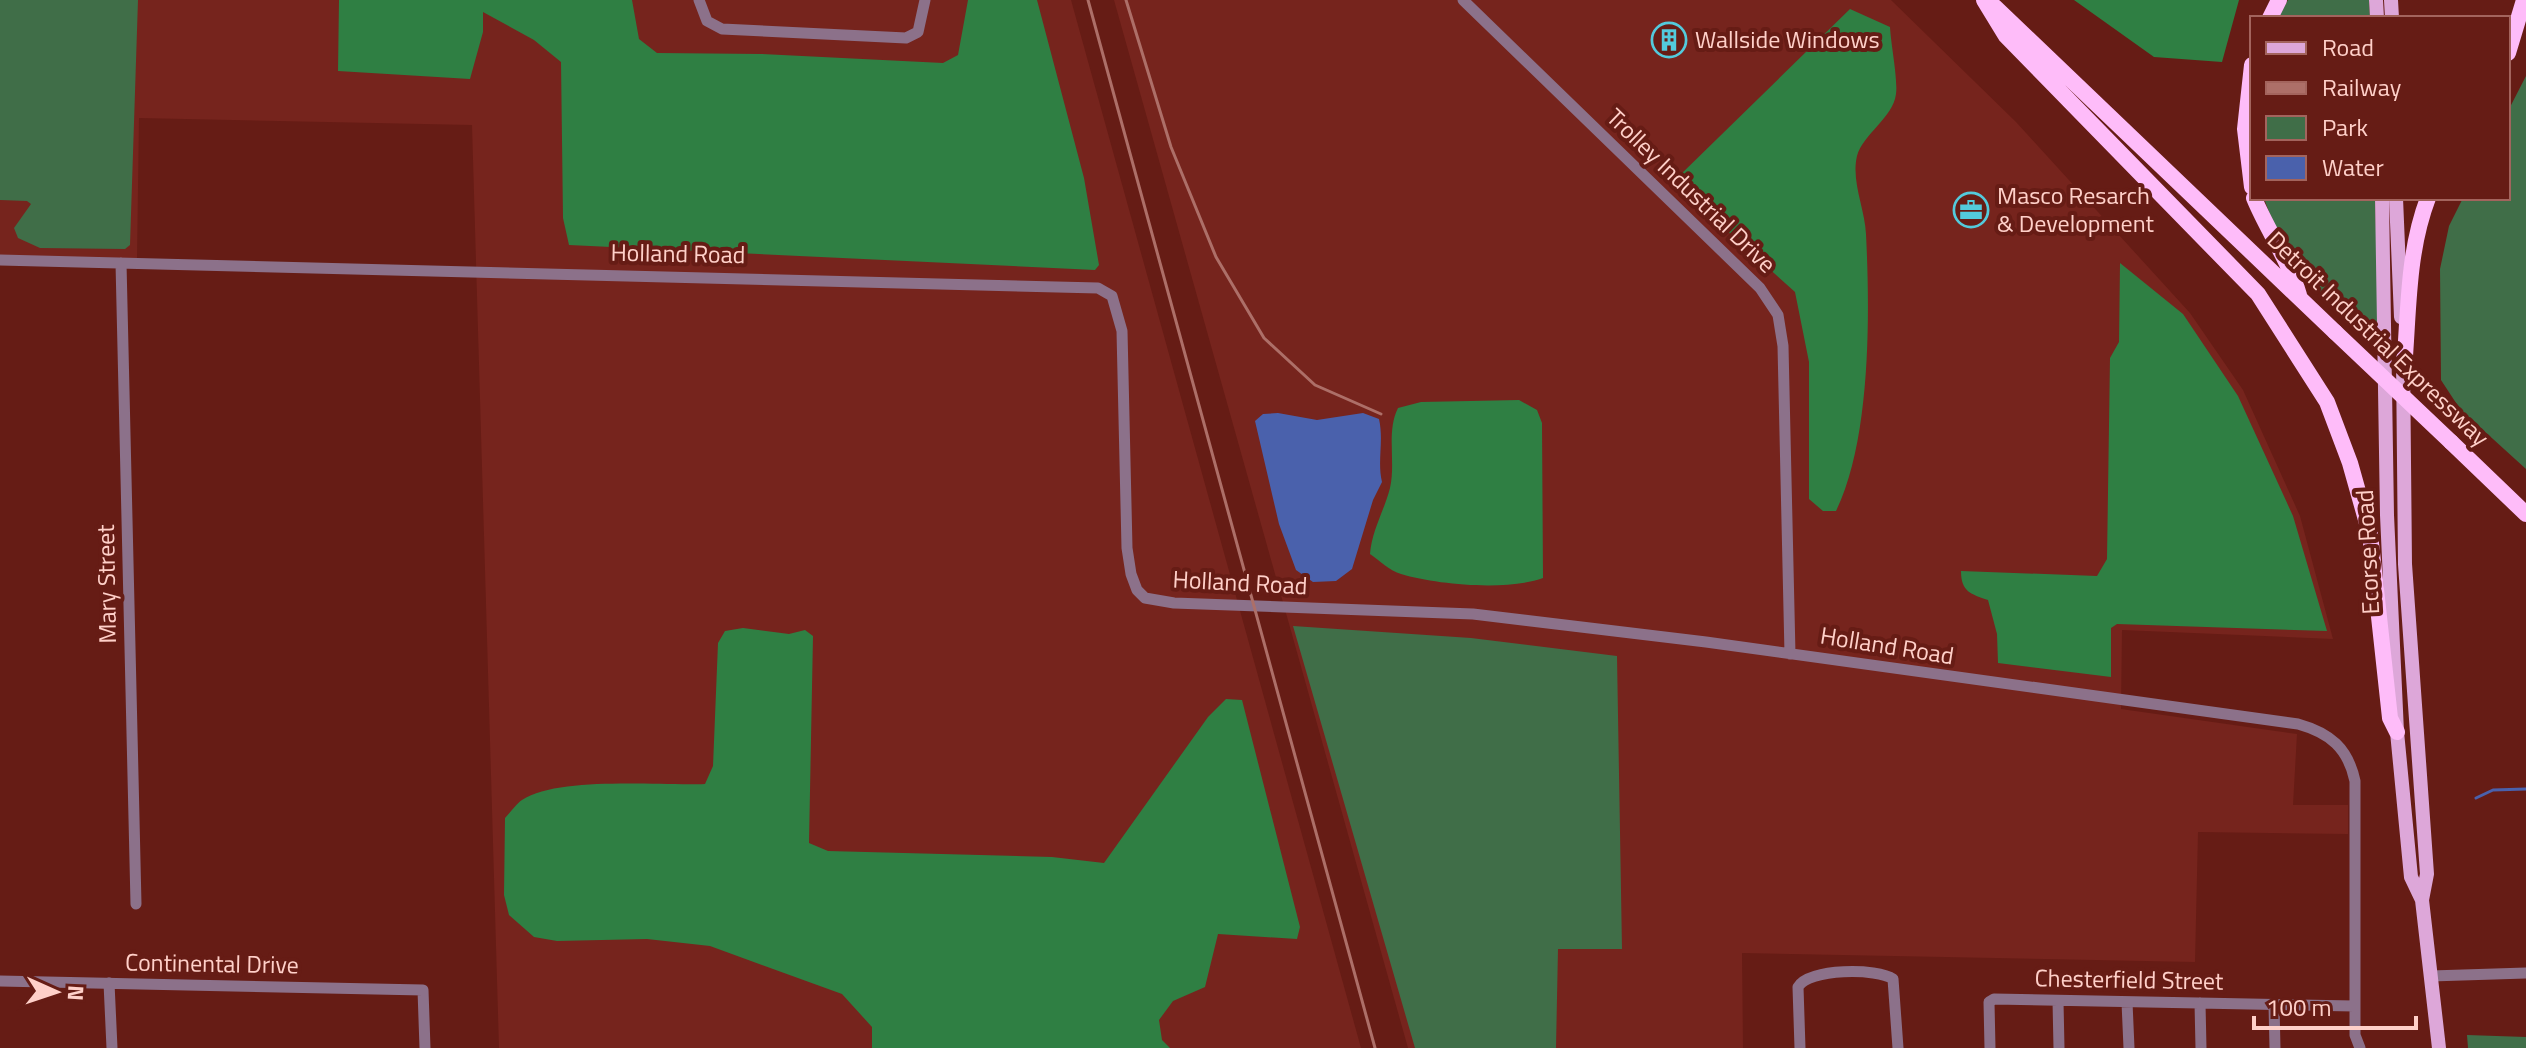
<svg xmlns="http://www.w3.org/2000/svg" width="2526" height="1048" font-family="'Titillium Web',sans-serif">
	<rect width="100%" height="100%" fill="#661c15"/>
	<path fill="#76241d" d="M0,0H1071L1361,1048H499L472,125L139,118L137,259L0,255Z
		M1114,0H1891L2016,122L2190,313L2243,390L2300,516L2333,639L2122,630L2121,709L2297,734L2293,805H2348V834L2198,832L2195,962L1742,953L1743,1048H1408Z"/>
	<path fill="#406e48" d="M0,0H138L130,245L125,249L40,248L18,238L14,228L31,204L27,201L0,200Z
		M2288,0H2369L2370,18H2278Z
		M2526,76V469L2460,409L2441,380L2440,269L2449,226L2463,198H2508V111Z
		M2264,198H2375L2380,353C2333,308 2285,262 2264,198Z
		M1293,626L1471,638L1617,656L1622,949H1558L1556,1048H1415Z
		M2467,1035L2526,1037V1048H2468Z"/>
	<path fill="#2f7f43" d="M339,0H632L639,39L657,53L762,54L943,63L958,55L968,0H1037L1084,178L1099,265L1095,270L569,245L563,218L561,62L534,40L483,12V32L470,79L338,71Z
		M2074,0H2239L2222,62L2154,57Z
		M1850,9L1890,27C1891,45 1898,79 1896,94C1893,118 1863,134 1857,156C1851,181 1865,209 1866,234C1870,314 1871,439 1836,511H1823L1809,499V362L1795,292L1714,219L1677,178Z
		M2120,263L2183,314L2238,396L2293,516L2327,631L2117,624L2111,628V677L1998,663L1997,634L1988,600C1971,594 1961,592 1961,571L2097,576L2107,559L2110,358L2119,342Z
		M1519,400L1537,410L1542,423L1543,578C1507,591 1438,585 1401,574C1390,571 1379,560 1370,554C1372,530 1384,511 1390,488C1396,462 1386,432 1398,408L1421,402Z
		M743,628L789,634L805,630L813,636L809,843L828,851L1052,857L1104,863L1208,717L1226,699L1242,700L1300,927L1297,939L1218,934L1205,987L1173,1001L1159,1020L1162,1040L1170,1048H872V1027L842,994L710,946L647,939L557,941L534,937L509,915L504,895L505,818C510,813 516,804 522,800C559,776 659,786 705,784L713,766L718,643L725,631Z"/>
	<path fill="#4a61ac" d="M1278,413L1317,420L1363,413L1379,419C1384,441 1377,461 1382,482L1373,500L1352,569L1336,581L1313,582L1296,570L1279,524L1255,421L1263,414Z"/>
	<g fill="none" stroke-linecap="round" stroke-linejoin="round">
		<path stroke="#4a61ac" stroke-width="3" d="M2476,798L2493,790L2526,789"/>
		<path stroke="#8c718a" stroke-width="11" d="M699,0L707,21L722,29L906,38L918,32L925,0
			M1463,0L1760,288L1778,315L1783,346L1790,654
			M0,260L1098,288L1112,296L1122,331L1127,548L1131,574L1137,590L1145,598L1174,603L1473,614L1706,642L2298,724C2330,733 2348,748 2355,781V1035L2360,1048
			M121,263L136,904
			M2431,976L2526,973
			M0,981L423,990L425,1048
			M109,983L112,1048
			M2058,1001L2059,1048
			M2127,1002L2129,1048
			M2200,1003L2201,1048
			M2274,1005L2275,1048
			M1800,1048L1798,987C1808,968 1878,968 1893,979L1898,1048
			M1990,1048L1989,1002L1994,999L2354,1006"/>
		<path stroke="#dda7d9" stroke-width="14" d="M2376,0L2377,18
			M2391,0L2392,18
			M2382,198L2387,515L2397,732L2411,877L2422,900L2439,1048
			M2396,198L2401,317
			M2403,358L2405,564L2427,874L2422,900"/>
		<path stroke="#febcf9" stroke-width="16" d="M1984,0L2006,36L2258,294L2327,402L2350,463L2370,534L2390,718L2397,732
			M1995,7L2335,332
			M2270,18L2279,0
			M2508,53L2524,0
			M2252,65L2245,129L2252,187
			M2254,198C2268,232 2289,260 2299,295
			M2404,369C2409,311 2407,253 2428,198
			M2451,442L2526,514"/>
		<path stroke="#ad6f68" stroke-width="3" d="M1088,0L1375,1048
			M1126,0L1171,147L1216,257L1264,338L1315,385L1381,414"/>
		<path stroke="#febcf9" stroke-width="16" d="M2335,332L2451,442"/>
	</g>
	<defs>
		<g id="building-ring" transform="scale(1.8)"><circle r="9.5" fill="#661c15" stroke="#53cadc" stroke-width="1.5"/><path d="M-4-6H4V6H1V3H-1V6H-4ZM-2.5-4.3h1.7v1.8h-1.7ZM.8-4.3h1.7v1.8H.8ZM-2.5-1h1.7V.8h-1.7ZM.8-1h1.7V.8H.8Z" fill="#53cadc"/></g>
		<g id="office-ring" transform="scale(1.8)"><circle r="9.5" fill="#661c15" stroke="#53cadc" stroke-width="1.5"/><path d="M-6-3h4V-5.5h4V-3h4V5H-6ZM-1-4.5V-3h2v-1.5ZM-6 0V1H6V0Z" fill="#53cadc"/></g>
	</defs>
	<g fill-rule="evenodd">
		<use href="#building-ring" x="1669" y="40"/>
		<use href="#office-ring" x="1971" y="210"/>
	</g>
	<g text-anchor="middle" stroke-width="8" stroke-linejoin="round" paint-order="stroke">
		<g font-size="24" fill="#ffd0c9" stroke="#661c15" text-anchor="start">
			<text x="1695" y="48">Wallside Windows</text>
			<text x="1997" y="204">Masco Resarch<tspan x="1997" dy="28">&amp; Development</tspan></text>
		</g>
		<g font-size="24" fill="#ffd0c9" stroke="#661c15">
			<text transform="translate(1691 191) rotate(44)" y="8">Trolley Industrial Drive</text>
			<text transform="translate(678 254) rotate(1)" y="8">Holland Road</text>
			<text transform="translate(2378 339) rotate(44)" y="8">Detroit Industrial Expressway</text>
			<text transform="translate(2368 552) rotate(-93)" y="8">Ecorse Road</text>
			<text transform="translate(1240 583) rotate(3)" y="8">Holland Road</text>
			<text transform="translate(107 584) rotate(-91)" y="8">Mary Street</text>
			<text transform="translate(1887 646) rotate(9)" y="8">Holland Road</text>
			<text transform="translate(212 964) rotate(1)" y="8">Continental Drive</text>
			<text transform="translate(2129 980) rotate(1)" y="8">Chesterfield Street</text>
		</g>
	</g>
	<rect x="2250" y="16" width="260" height="184" fill="#661c15" stroke="#a3645d" stroke-width="2"/>
	<rect x="2266" y="42" width="40" height="12" fill="#dda7d9" stroke="#a3645d" stroke-width="2"/>
	<text x="2322" y="56" font-size="24" fill="#ffd0c9">Road</text>
	<rect x="2266" y="82" width="40" height="12" fill="#ad6f68" stroke="#a3645d" stroke-width="2"/>
	<text x="2322" y="96" font-size="24" fill="#ffd0c9">Railway</text>
	<rect x="2266" y="116" width="40" height="24" fill="#406e48" stroke="#a3645d" stroke-width="2"/>
	<text x="2322" y="136" font-size="24" fill="#ffd0c9">Park</text>
	<rect x="2266" y="156" width="40" height="24" fill="#4a61ac" stroke="#a3645d" stroke-width="2"/>
	<text x="2322" y="176" font-size="24" fill="#ffd0c9">Water</text>
	<g transform="translate(56 992) rotate(93)" stroke="#661c15" stroke-width="6" paint-order="stroke">
	<path d="M0-6L14 30L0 20L-14 30Z" fill="#ffd0c9"/>
	<text y="-12" font-size="22" font-weight="bold" text-anchor="middle" fill="#ffd0c9">N</text>
	</g>
	<path d="M2254 1016v12h162v-12" fill="none" stroke="#ffd0c9" stroke-width="4"/>
	<text x="2266" y="1016" font-size="24" fill="#ffd0c9" stroke="#661c15" stroke-width="6" paint-order="stroke">100 m</text>
</svg>
